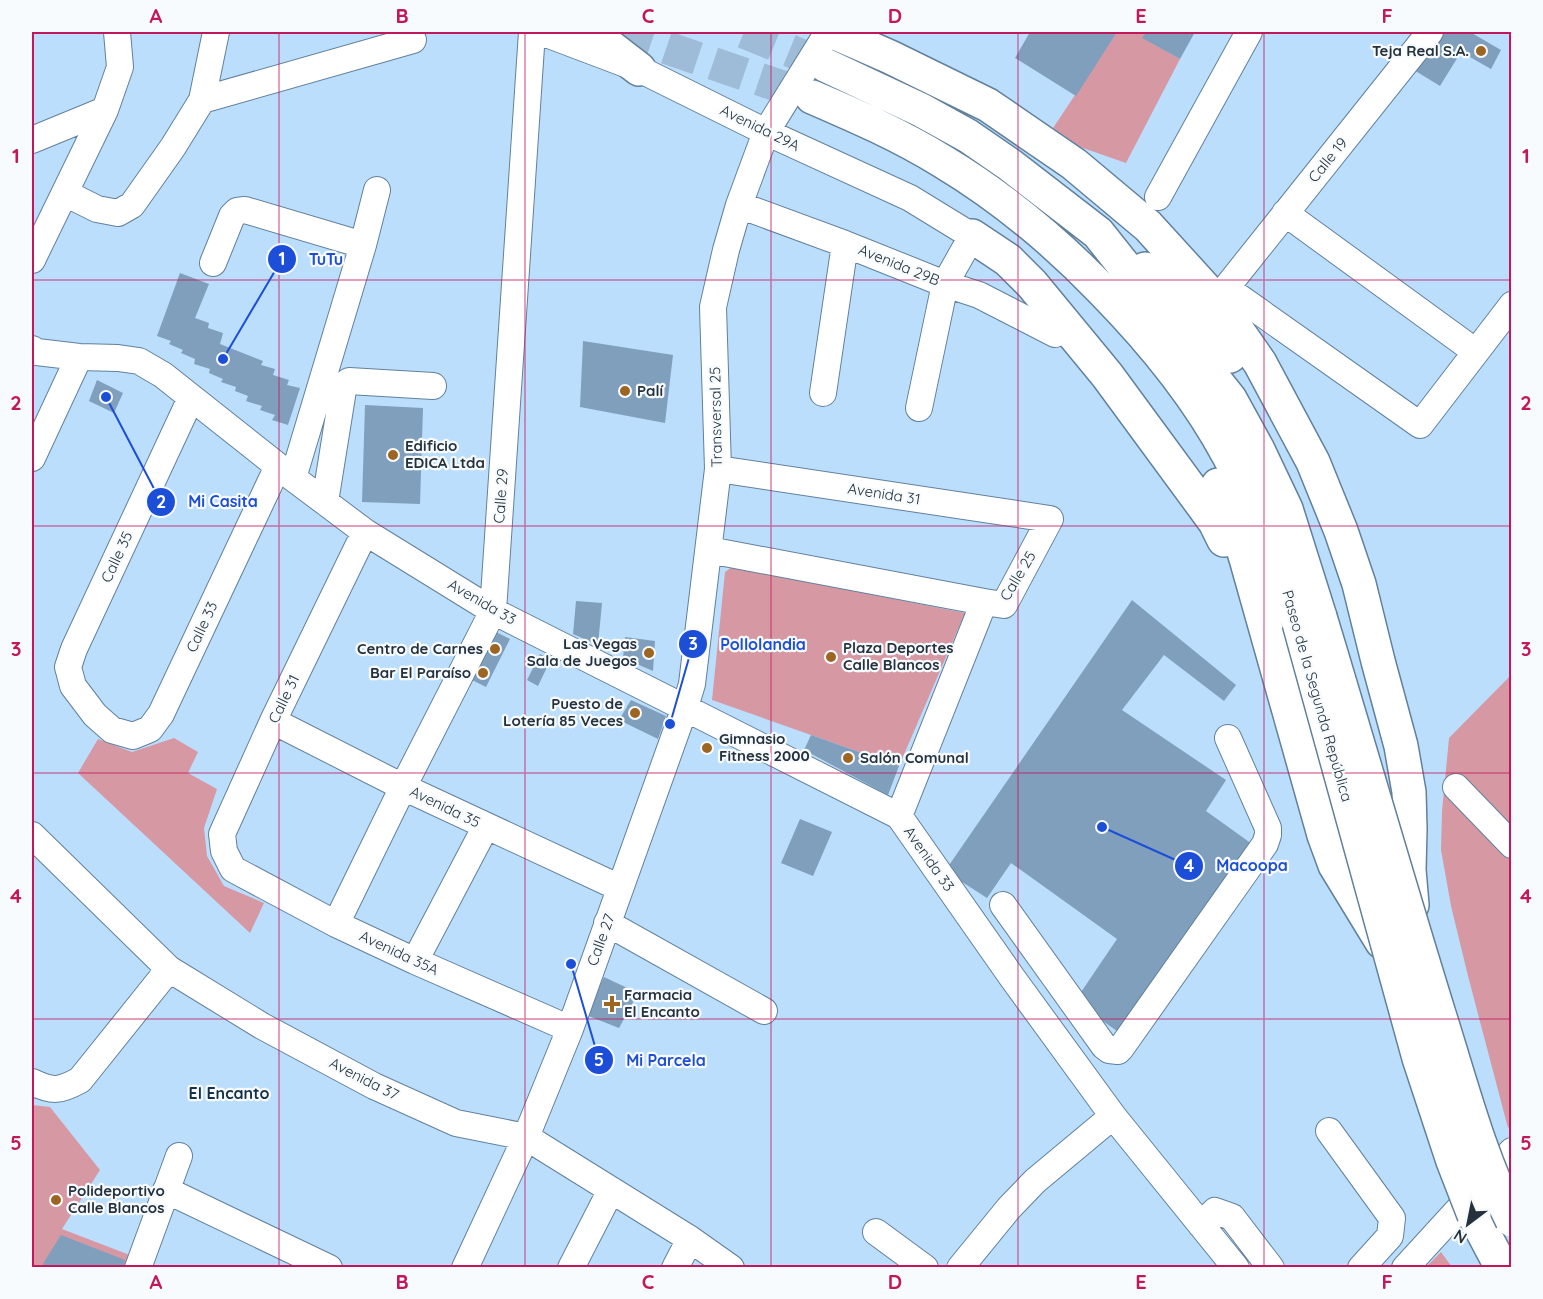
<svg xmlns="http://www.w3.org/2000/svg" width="1543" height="1299" font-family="Quicksand,sans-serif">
	<rect width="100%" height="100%" fill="#bcdefd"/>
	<path fill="#d699a4" d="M1117,32H1146L1143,38L1180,59L1126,163L1080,147L1053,128Z
		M732,567L965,613L899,766L712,700L725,572Z
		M1511,675L1512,1124L1508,1128L1468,976L1451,906L1441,850L1442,811L1449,738Z
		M174,738L198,752L188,773L217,789L204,828L207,856L224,886L264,903L250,933L78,773L98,739L132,752Z
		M32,1105L50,1107L100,1170L62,1229L135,1257L131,1267L32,1268Z
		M1441,1252L1452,1267H1426Z"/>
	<path fill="#7f9fbd" d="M1030,32H1117L1076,96L1015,58Z
		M1146,32H1195L1180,59L1142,38Z
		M1438,32H1470L1501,50L1491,69L1461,52L1440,86L1409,67Z
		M180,273L209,284L195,318L209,323L208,328L223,333L220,344L263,361L261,365L275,369L273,375L289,380L287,385L300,388L288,425L272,420L275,415L260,410L262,406L246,401L248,396L235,391L236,387L221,382L223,379L209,373L210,369L194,364L195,359L181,353L183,350L169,344L171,341L157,336Z
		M583,341L673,355L665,423L580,407Z
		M97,380L123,393L114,413L89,401Z
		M365,405L423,408L420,504L362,502Z
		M1132,600L1236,685L1224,701L1164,655L1122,710L1226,780L1206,811L1252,844L1121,1034L1075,1001L1117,939L1011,863L987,898L945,871Z
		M576,601L602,603L598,645L573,634Z
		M494,631L510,639L486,687L470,679Z
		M625,637L655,641L653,671L623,658Z
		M540,654L551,659L538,686L527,680Z
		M631,700L666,716L658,739L619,720Z
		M811,735L899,766L888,795L804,750Z
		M800,819L832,832L813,876L781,863Z
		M604,977L638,993L619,1028L586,1015Z
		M61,1235L125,1260L123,1268H42L44,1262Z"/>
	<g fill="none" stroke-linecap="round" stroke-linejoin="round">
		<path stroke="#9ebcd7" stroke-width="33" stroke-dasharray="33 16" stroke-linecap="butt" d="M620,32L812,97
			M744,32L825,65"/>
		<g stroke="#61809c" stroke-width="28">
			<path id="minor" d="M541,32L639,69L766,132L910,198L972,236L945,284L919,408
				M1430,32L1226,288L1420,425L1512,305
				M202,100L413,40
				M32,140L105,110
				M65,193L97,209L118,213L132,205L173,147L202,100L216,32
				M1158,197L1249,32
				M739,205L845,244L945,284L979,295L1055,334
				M1285,213L1476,352
				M32,260L105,110L120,67L117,32
				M213,263L232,216L237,211L245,210L363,245
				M32,349L37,352L79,357L118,358L139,361L163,375L293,478L365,532L493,611L899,816L1011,976L1113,1116L1236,1268
				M823,393L845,244
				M191,398L74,649L68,667L73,686L95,715L112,730L133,736L150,729L161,714L278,466
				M32,458L79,357
				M718,469L1050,519L1004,605L984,602L899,816
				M293,478L363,245L377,190
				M325,502L343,390L345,384L349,381L433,386
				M365,532L273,721L222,834L224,851L233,869L336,924L415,961L570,1029
				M709,550L984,602
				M273,721L403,787L620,888
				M1456,787L1512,845
				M32,835L169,969L262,1026L374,1086L456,1123L526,1137L690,1239L731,1268
				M1003,905L1104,1046L1109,1050L1118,1051L1121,1048L1265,844L1268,835V828L1228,738
				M607,923L764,1011
				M336,924L403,787L493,611L532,32
				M415,961L486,826
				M32,1082C53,1092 60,1091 80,1080L169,969
				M1329,1131L1392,1218L1390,1236L1361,1268
				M166,1190L329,1268
				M1201,1225L1215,1211L1232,1217L1271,1268
				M876,1232L925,1268
				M138,1268L179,1156
				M465,1268L526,1137L570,1029L685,707L692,684L718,469L713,307L726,250L739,205L766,132L828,32
				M571,1268L611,1190
				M675,1268L690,1239
				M960,1268L1009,1208L1035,1181L1113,1116
				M1405,1268L1512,1151"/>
		</g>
		<g stroke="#61809c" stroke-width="36">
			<path id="highway" d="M591,32L639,69
				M833,32L890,57L988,105L1074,164L1148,226L1219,304L1260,363L1313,462L1341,531L1359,584L1378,661L1401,746L1409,792L1410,829L1409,870L1412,905
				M825,65L921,110L968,136L1010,165L1098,233L1230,399L1258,450L1286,509L1320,617
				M812,97C856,116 900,135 942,161C1002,197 1055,241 1103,291C1152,341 1196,394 1229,456C1257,509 1278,566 1299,623
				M972,236L1008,260L1032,284L1107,375L1215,522L1224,540
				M1145,269L1162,282L1201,318L1230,356
				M1218,485L1235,523L1247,562L1324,835L1335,865L1382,942
				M1474,1215L1502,1268"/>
		</g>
		<use href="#minor" stroke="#fff" stroke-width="26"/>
		<use href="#highway" stroke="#fff" stroke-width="33"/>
		<g stroke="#61809c" stroke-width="36" stroke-linecap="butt">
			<path id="highway-bridge" d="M1320,617C1360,749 1398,882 1439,1014C1461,1083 1479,1155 1512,1220
				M1299,623L1419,1058L1453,1161L1474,1215"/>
		</g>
		<use href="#highway-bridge" stroke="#fff" stroke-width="33"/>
	</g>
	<path fill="none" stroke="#c2185b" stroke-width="1.5" stroke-opacity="0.55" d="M279,32V1268M525,32V1268M771,32V1268M1018,32V1268M1264,32V1268M32,280H1512M32,526H1512M32,773H1512M32,1019H1512"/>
	<g fill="#9d6522" stroke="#f7fbfe" stroke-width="2">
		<circle cx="1481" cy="51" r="6"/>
		<circle cx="625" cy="391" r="6"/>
		<circle cx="393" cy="455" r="6"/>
		<circle cx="495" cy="649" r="6"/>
		<circle cx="649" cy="653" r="6"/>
		<circle cx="831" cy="657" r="6"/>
		<circle cx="483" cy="673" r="6"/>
		<circle cx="635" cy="713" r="6"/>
		<circle cx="707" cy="748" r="6"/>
		<circle cx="848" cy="758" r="6"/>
		<path d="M609 995h6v6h6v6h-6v6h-6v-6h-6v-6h6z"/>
		<circle cx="56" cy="1200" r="6"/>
	</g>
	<g text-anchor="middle" stroke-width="4.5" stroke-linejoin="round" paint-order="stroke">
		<g font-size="15" font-weight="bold" fill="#25323e" stroke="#f7fbfe" text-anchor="start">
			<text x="1469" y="56" text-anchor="end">Teja Real S.A.</text>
			<text x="637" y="396">Palí</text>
			<text x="405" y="451">Edificio<tspan x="405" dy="17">EDICA Ltda</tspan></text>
			<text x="637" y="649" text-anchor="end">Las Vegas<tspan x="637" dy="17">Sala de Juegos</tspan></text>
			<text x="843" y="653">Plaza Deportes<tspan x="843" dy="17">Calle Blancos</tspan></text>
			<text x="483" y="654" text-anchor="end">Centro de Carnes</text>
			<text x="471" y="678" text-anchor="end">Bar El Paraíso</text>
			<text x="623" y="709" text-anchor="end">Puesto de<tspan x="623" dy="17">Lotería 85 Veces</tspan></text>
			<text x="719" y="744">Gimnasio<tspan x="719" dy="17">Fitness 2000</tspan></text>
			<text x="860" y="763">Salón Comunal</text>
			<text x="624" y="1000">Farmacia<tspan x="624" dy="17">El Encanto</tspan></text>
			<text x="68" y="1196">Polideportivo<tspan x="68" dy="17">Calle Blancos</tspan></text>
		</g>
		<g font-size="15" fill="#25323e" stroke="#f7fbfe">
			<text transform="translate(760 128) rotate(26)" y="5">Avenida 29A</text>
			<text transform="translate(1328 160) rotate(-51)" y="5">Calle 19</text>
			<text transform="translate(899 265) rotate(22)" y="5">Avenida 29B</text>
			<text transform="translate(716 417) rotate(-91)" y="5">Transversal 25</text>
			<text transform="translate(884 494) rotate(9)" y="5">Avenida 31</text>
			<text transform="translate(501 496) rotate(-86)" y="5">Calle 29</text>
			<text transform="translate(117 557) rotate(-65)" y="5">Calle 35</text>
			<text transform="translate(1018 576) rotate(-59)" y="5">Calle 25</text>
			<text transform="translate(482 602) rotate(30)" y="5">Avenida 33</text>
			<text transform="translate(202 627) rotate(-65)" y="5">Calle 33</text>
			<text transform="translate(1317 696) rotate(74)" y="5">Paseo de la Segunda República</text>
			<text transform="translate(284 699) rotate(-64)" y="5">Calle 31</text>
			<text transform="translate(445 807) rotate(26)" y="5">Avenida 35</text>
			<text transform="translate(929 859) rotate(55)" y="5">Avenida 33</text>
			<text transform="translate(601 940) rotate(-70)" y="5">Calle 27</text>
			<text transform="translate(399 953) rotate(25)" y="5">Avenida 35A</text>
			<text transform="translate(364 1079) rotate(27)" y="5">Avenida 37</text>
		</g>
		<g font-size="16" font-weight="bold" fill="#143149" stroke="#f7fbfe">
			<text x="229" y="1099">El Encanto</text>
		</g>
	</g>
	<path fill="none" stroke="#1d4ed8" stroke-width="2" d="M223 359L282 259M106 397L161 502M670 724L693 644M1102 827L1189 866M571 964L599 1060"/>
	<g fill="#1d4ed8" stroke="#f7fbfe" stroke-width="2">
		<circle cx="223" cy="359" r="6"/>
		<circle cx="106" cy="397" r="6"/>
		<circle cx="670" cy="724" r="6"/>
		<circle cx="1102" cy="827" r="6"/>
		<circle cx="571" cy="964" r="6"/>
		<circle cx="282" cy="259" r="15"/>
		<circle cx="161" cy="502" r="15"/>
		<circle cx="693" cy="644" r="15"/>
		<circle cx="1189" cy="866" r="15"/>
		<circle cx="599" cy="1060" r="15"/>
	</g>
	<g font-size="18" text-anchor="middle" font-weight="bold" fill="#fff">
		<text x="282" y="265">1</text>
		<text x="161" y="508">2</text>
		<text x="693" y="650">3</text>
		<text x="1189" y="872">4</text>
		<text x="599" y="1066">5</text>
	</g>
	<g font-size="16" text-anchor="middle" font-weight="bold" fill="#1d4ed8" stroke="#f7fbfe" stroke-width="4.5" stroke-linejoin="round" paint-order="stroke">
		<text x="326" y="265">TuTu</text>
		<text x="223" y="507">Mi Casita</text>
		<text x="763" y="650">Pollolandia</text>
		<text x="1252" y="871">Macoopa</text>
		<text x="666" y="1066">Mi Parcela</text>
	</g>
	<rect width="1543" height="1299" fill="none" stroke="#f7fbfe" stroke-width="66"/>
	<g transform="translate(1468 1224) rotate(212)" stroke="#f7fbfe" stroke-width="4.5" paint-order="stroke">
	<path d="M0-4.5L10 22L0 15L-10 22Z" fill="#25323e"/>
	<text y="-9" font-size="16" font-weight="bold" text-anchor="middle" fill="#25323e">N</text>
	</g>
	<rect x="33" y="33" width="1477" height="1233" fill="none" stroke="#c2185b" stroke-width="2"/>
	<g font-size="20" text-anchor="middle" font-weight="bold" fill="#c2185b">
		<text x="156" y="23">A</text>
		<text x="402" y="23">B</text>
		<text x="648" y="23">C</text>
		<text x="895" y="23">D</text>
		<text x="1141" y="23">E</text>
		<text x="1387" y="23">F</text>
		<text x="16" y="163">1</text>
		<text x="1526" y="163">1</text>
		<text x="16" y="410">2</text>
		<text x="1526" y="410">2</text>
		<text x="16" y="656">3</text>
		<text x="1526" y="656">3</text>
		<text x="16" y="903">4</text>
		<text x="1526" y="903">4</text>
		<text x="16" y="1150">5</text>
		<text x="1526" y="1150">5</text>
		<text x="156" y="1289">A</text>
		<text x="402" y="1289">B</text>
		<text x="648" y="1289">C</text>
		<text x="895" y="1289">D</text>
		<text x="1141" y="1289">E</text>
		<text x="1387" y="1289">F</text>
	</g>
</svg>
